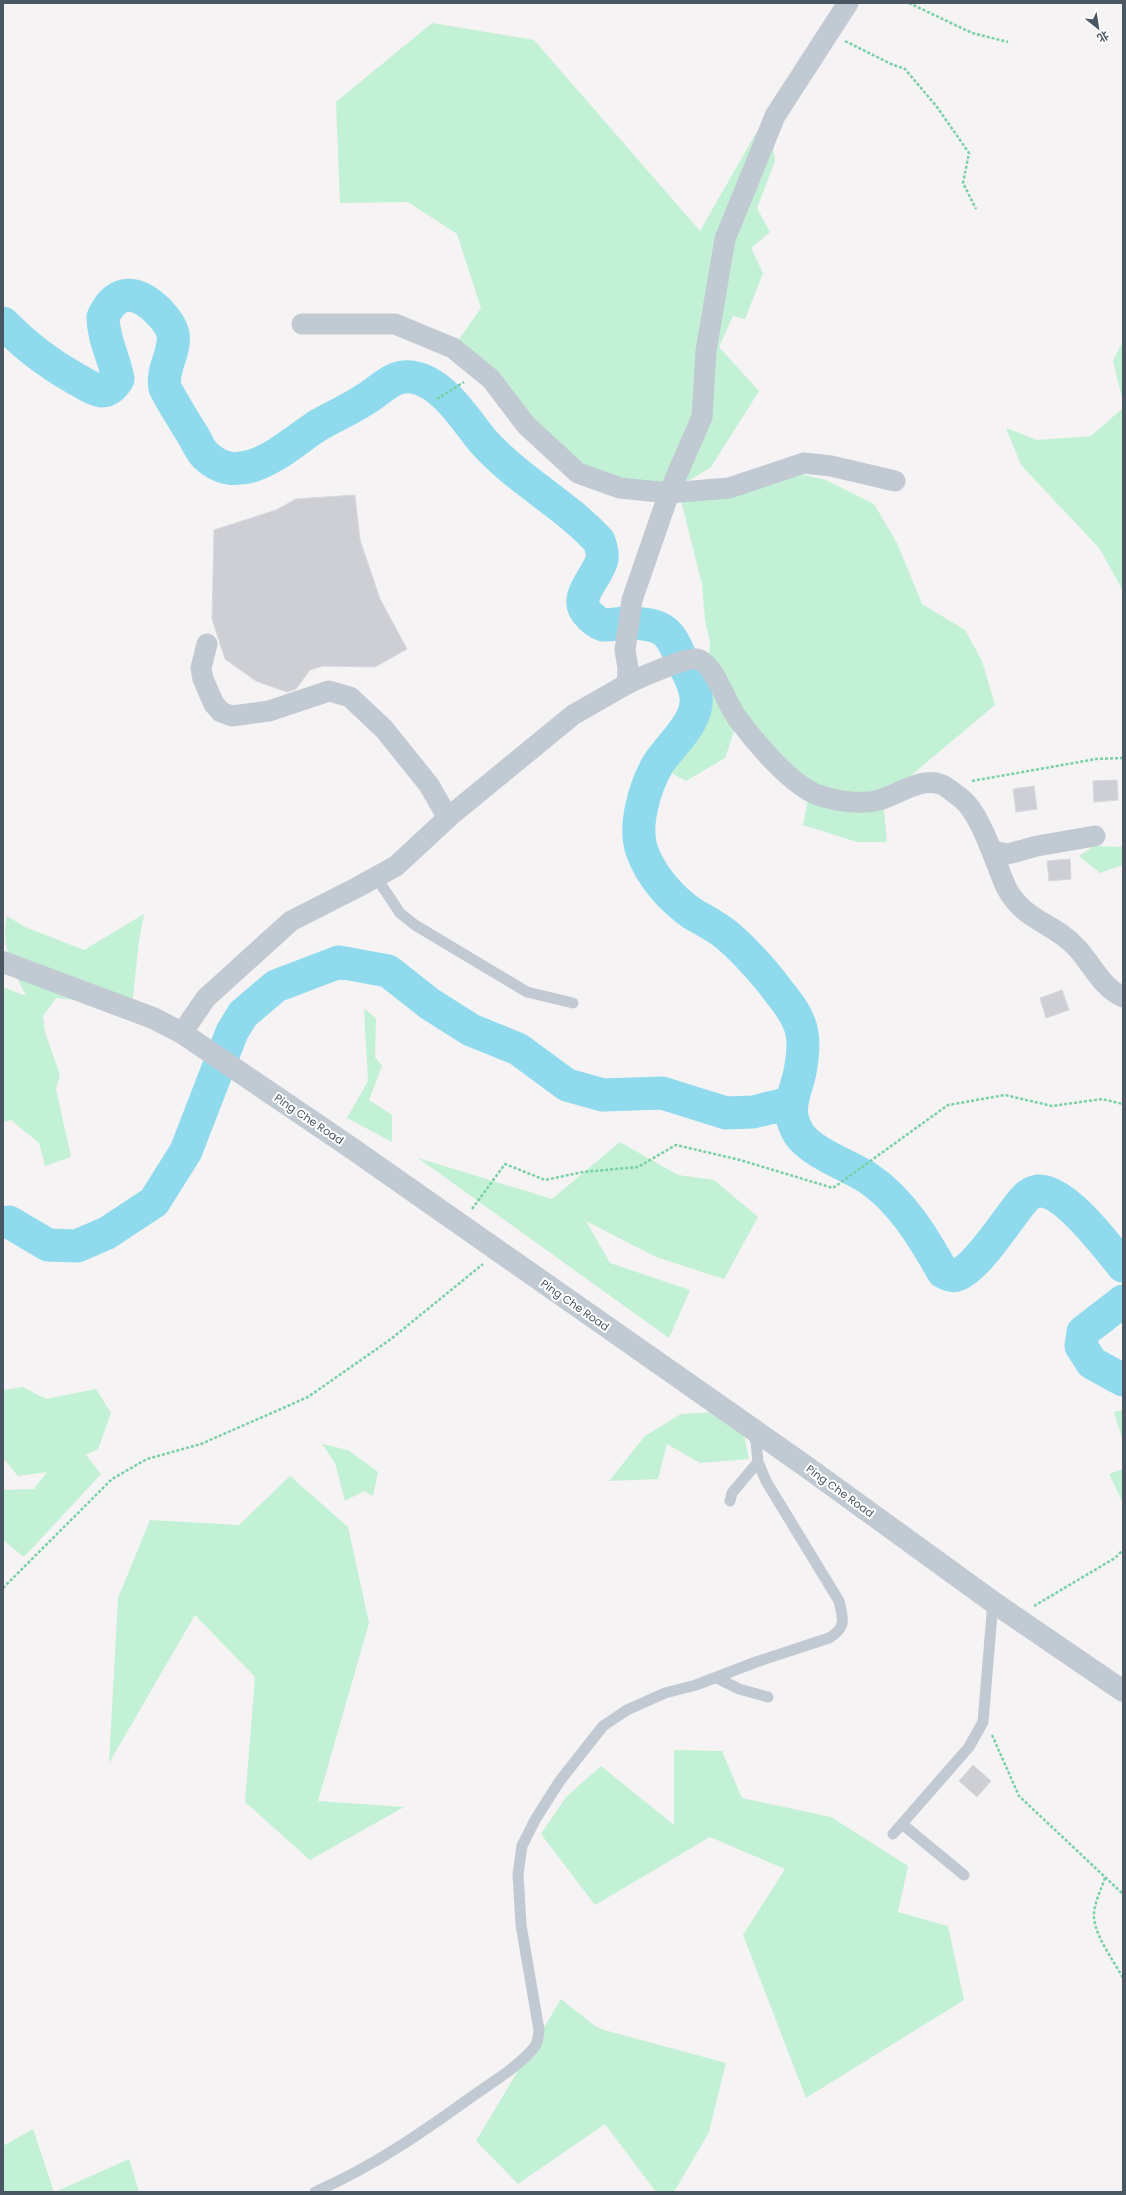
<svg xmlns="http://www.w3.org/2000/svg" width="1126" height="2195" font-family="Poppins,'Noto Sans SC',sans-serif">
	<rect width="100%" height="100%" fill="#f5f3f3"/>
	<path fill="#c3f1d5" d="M432,23L534,40L700,231L768,112L775,161L757,208L770,232L751,248L763,273L745,319L733,316L719,347L759,391L711,467L669,493L571,466L453,348L481,308L457,234L408,202L340,203L336,102Z
		M1123,341V402L1113,361Z
		M1123,408V591L1100,549L1021,465L1006,428L1037,440L1091,436Z
		M783,470L826,480L874,504L897,543L922,604L965,630L982,661L995,705L883,799L887,842H857L803,825L810,790L738,720L725,758L686,781L657,765C669,749 699,717 696,697C695,689 691,681 688,673L709,657L710,642L705,620L702,584L679,492Z
		M1094,846L1123,847V865L1100,873L1079,856Z
		M144,914L139,941L132,1006L56,998L43,1016L45,1032L60,1075L56,1089L71,1157L45,1166L39,1143L11,1120L3,1122V987L26,996C13,969 0,947 7,916L25,927L84,950Z
		M364,1009L376,1018L375,1057L382,1066L369,1100L392,1115V1142L347,1118L368,1081Z
		M620,1142L678,1175L714,1180L758,1217L724,1279L656,1257L586,1221L610,1263L690,1290L669,1338L418,1158L552,1199Z
		M23,1387L46,1399L96,1389L111,1413L98,1449L86,1455L101,1474L24,1557L3,1540V1490L34,1489L47,1472L18,1476L3,1458V1390Z
		M1123,1410V1441L1114,1412Z
		M714,1412L744,1435L749,1459L700,1463L667,1444L658,1479L609,1481L645,1436L681,1414Z
		M322,1444L348,1450L378,1472L373,1496L364,1491L345,1501L335,1463Z
		M1123,1469V1503L1109,1474Z
		M290,1476L348,1527L369,1623L318,1801L404,1807L310,1860L245,1802L255,1677L195,1615L109,1763L118,1598L150,1520L239,1525Z
		M674,1750L722,1751L742,1798L831,1817L908,1866L898,1912L948,1926L964,2000L806,2098L743,1935L785,1869L710,1837L595,1905L541,1834L566,1797L601,1766L674,1825Z
		M561,1999L595,2026L604,2030L726,2063L709,2132L674,2192H656L605,2124L518,2184L476,2141Z
		M33,2129L54,2192H3V2146Z
		M129,2159L139,2192H55Z"/>
	<g fill="none" stroke-linecap="round" stroke-linejoin="round">
		<path stroke="#90daee" stroke-width="33" d="M3,323C25,346 49,364 76,379C84,383 93,390 101,391C110,391 114,385 118,379C114,357 103,339 103,317C117,287 138,291 158,311C165,318 171,325 173,334C176,352 161,369 165,388C174,405 184,421 194,437C197,443 201,451 205,455C242,491 286,446 317,426C332,417 349,410 364,400C380,391 392,374 412,377C443,382 464,418 482,440C516,479 564,503 599,541C601,547 603,552 602,559C598,578 570,598 590,616C594,620 598,623 603,625C612,625 620,623 629,623C667,624 670,632 684,665C689,674 695,687 696,697C699,722 670,745 658,764C645,786 633,826 642,851C651,876 671,899 693,914C705,921 719,928 729,937C745,951 767,975 779,992C789,1004 799,1017 802,1033C804,1044 802,1061 800,1072C795,1095 784,1110 799,1134C812,1153 848,1165 868,1178C902,1201 923,1237 943,1272C947,1274 952,1277 957,1275C977,1268 1007,1220 1021,1203C1026,1197 1030,1192 1038,1191C1065,1189 1107,1247 1123,1266
			M9,1222L48,1245L77,1246L107,1233L154,1202L186,1151L232,1032L243,1014L276,986L339,962L388,971L430,1004L471,1030L518,1049L567,1085L603,1095L662,1093L726,1113L753,1112L790,1103
			M1123,1301L1083,1332L1081,1346L1092,1363L1123,1380"/>
	</g>
	<path fill="#cdcfd5" stroke="#d7d9de" d="M355,495L360,540L380,599L407,649L375,667L323,666L310,670L296,689L287,692L256,681L225,659L212,619L214,530L276,510L296,499Z
		M1117,780L1118,800L1094,802L1093,781Z
		M1034,786L1037,809L1016,812L1013,789Z
		M1070,859L1071,879L1049,881L1047,861Z
		M1062,990L1069,1010L1046,1018L1040,998Z
		M973,1765L991,1781L977,1797L959,1781Z"/>
	<g fill="none" stroke-linecap="round" stroke-linejoin="round">
		<path stroke="#7ad0a6" stroke-width="2.5" stroke-dasharray="3 2" stroke-linecap="butt" d="M909,3L972,33L1008,42
			M845,41L891,64L905,69L937,107L969,153L963,183L976,209
			M437,399L464,382
			M972,781L1096,759L1123,758
			M472,1209L505,1164L545,1180L583,1172L638,1167L676,1145L740,1160L833,1188L948,1105L1005,1095L1052,1106L1102,1099L1123,1104
			M3,1588L112,1479L147,1459L201,1444L308,1397L391,1339L483,1264
			M1034,1606L1115,1558L1123,1550
			M992,1735L1019,1796L1123,1894
			M1105,1878C1101,1890 1093,1905 1094,1918C1096,1938 1114,1961 1123,1978"/>
		<path stroke="#c1cad2" stroke-width="11" d="M376,877L400,913L415,925L527,992L573,1003
			M730,1501L732,1493L758,1462
			M717,1678L739,1689L768,1697
			M902,1824L964,1875
			M893,1834L969,1747L983,1722L993,1602
			M315,2192C372,2167 420,2134 470,2098C491,2083 515,2069 532,2050C538,2044 538,2038 539,2030L521,1925L518,1874L522,1846L535,1820L559,1782L603,1726L627,1710L665,1693L696,1685L756,1662L829,1638C847,1627 843,1619 839,1601L766,1481L758,1462L756,1442L752,1431"/>
		<path stroke="#c1cad2" stroke-width="21" d="M302,324H395L453,348L491,379L526,425L578,473L620,488L669,493L729,488L804,463L831,466L895,481
			M207,644L201,668L203,679L214,704L221,712L232,716L269,711L329,691L350,697L384,729L429,785L448,818
			M627,684C639,678 686,657 697,659C714,662 726,704 738,719C755,742 792,786 818,795C835,801 862,805 879,800C897,795 921,777 940,784C947,786 956,795 962,799C981,814 996,865 1006,887C1024,922 1054,922 1077,948C1092,964 1101,987 1123,997
			M992,851L1008,854L1037,846L1095,836
			M182,1033L206,998L291,921L356,888L396,866L451,815L573,715L627,684L628,668L625,650L632,600L669,493L702,417L706,351L725,239L775,116L848,3"/>
		<path stroke="#c1cad2" stroke-width="22" d="M3,962L153,1018L182,1033L350,1147L804,1465L993,1602L1123,1691"/>
	</g>
	<g text-anchor="middle" stroke-width="4" stroke-linejoin="round" paint-order="stroke">
		<g font-size="11" fill="#4a5661" stroke="#fff">
			<text transform="translate(309 1119) rotate(34)" y="4">Ping Che Road</text>
			<text transform="translate(575 1305) rotate(35)" y="4">Ping Che Road</text>
			<text transform="translate(840 1491) rotate(36)" y="4">Ping Che Road</text>
		</g>
	</g>
	<rect width="1126" height="2195" fill="none" stroke="#4a5661" stroke-width="8"/>
	<g transform="translate(1098 28) rotate(150)" stroke="#ffffff" stroke-width="3" paint-order="stroke">
	<path d="M0-3L7 15L0 10L-7 15Z" fill="#4a5661"/>
	<text y="-6" font-size="11" font-weight="bold" text-anchor="middle" fill="#4a5661">北</text>
	</g>
</svg>
